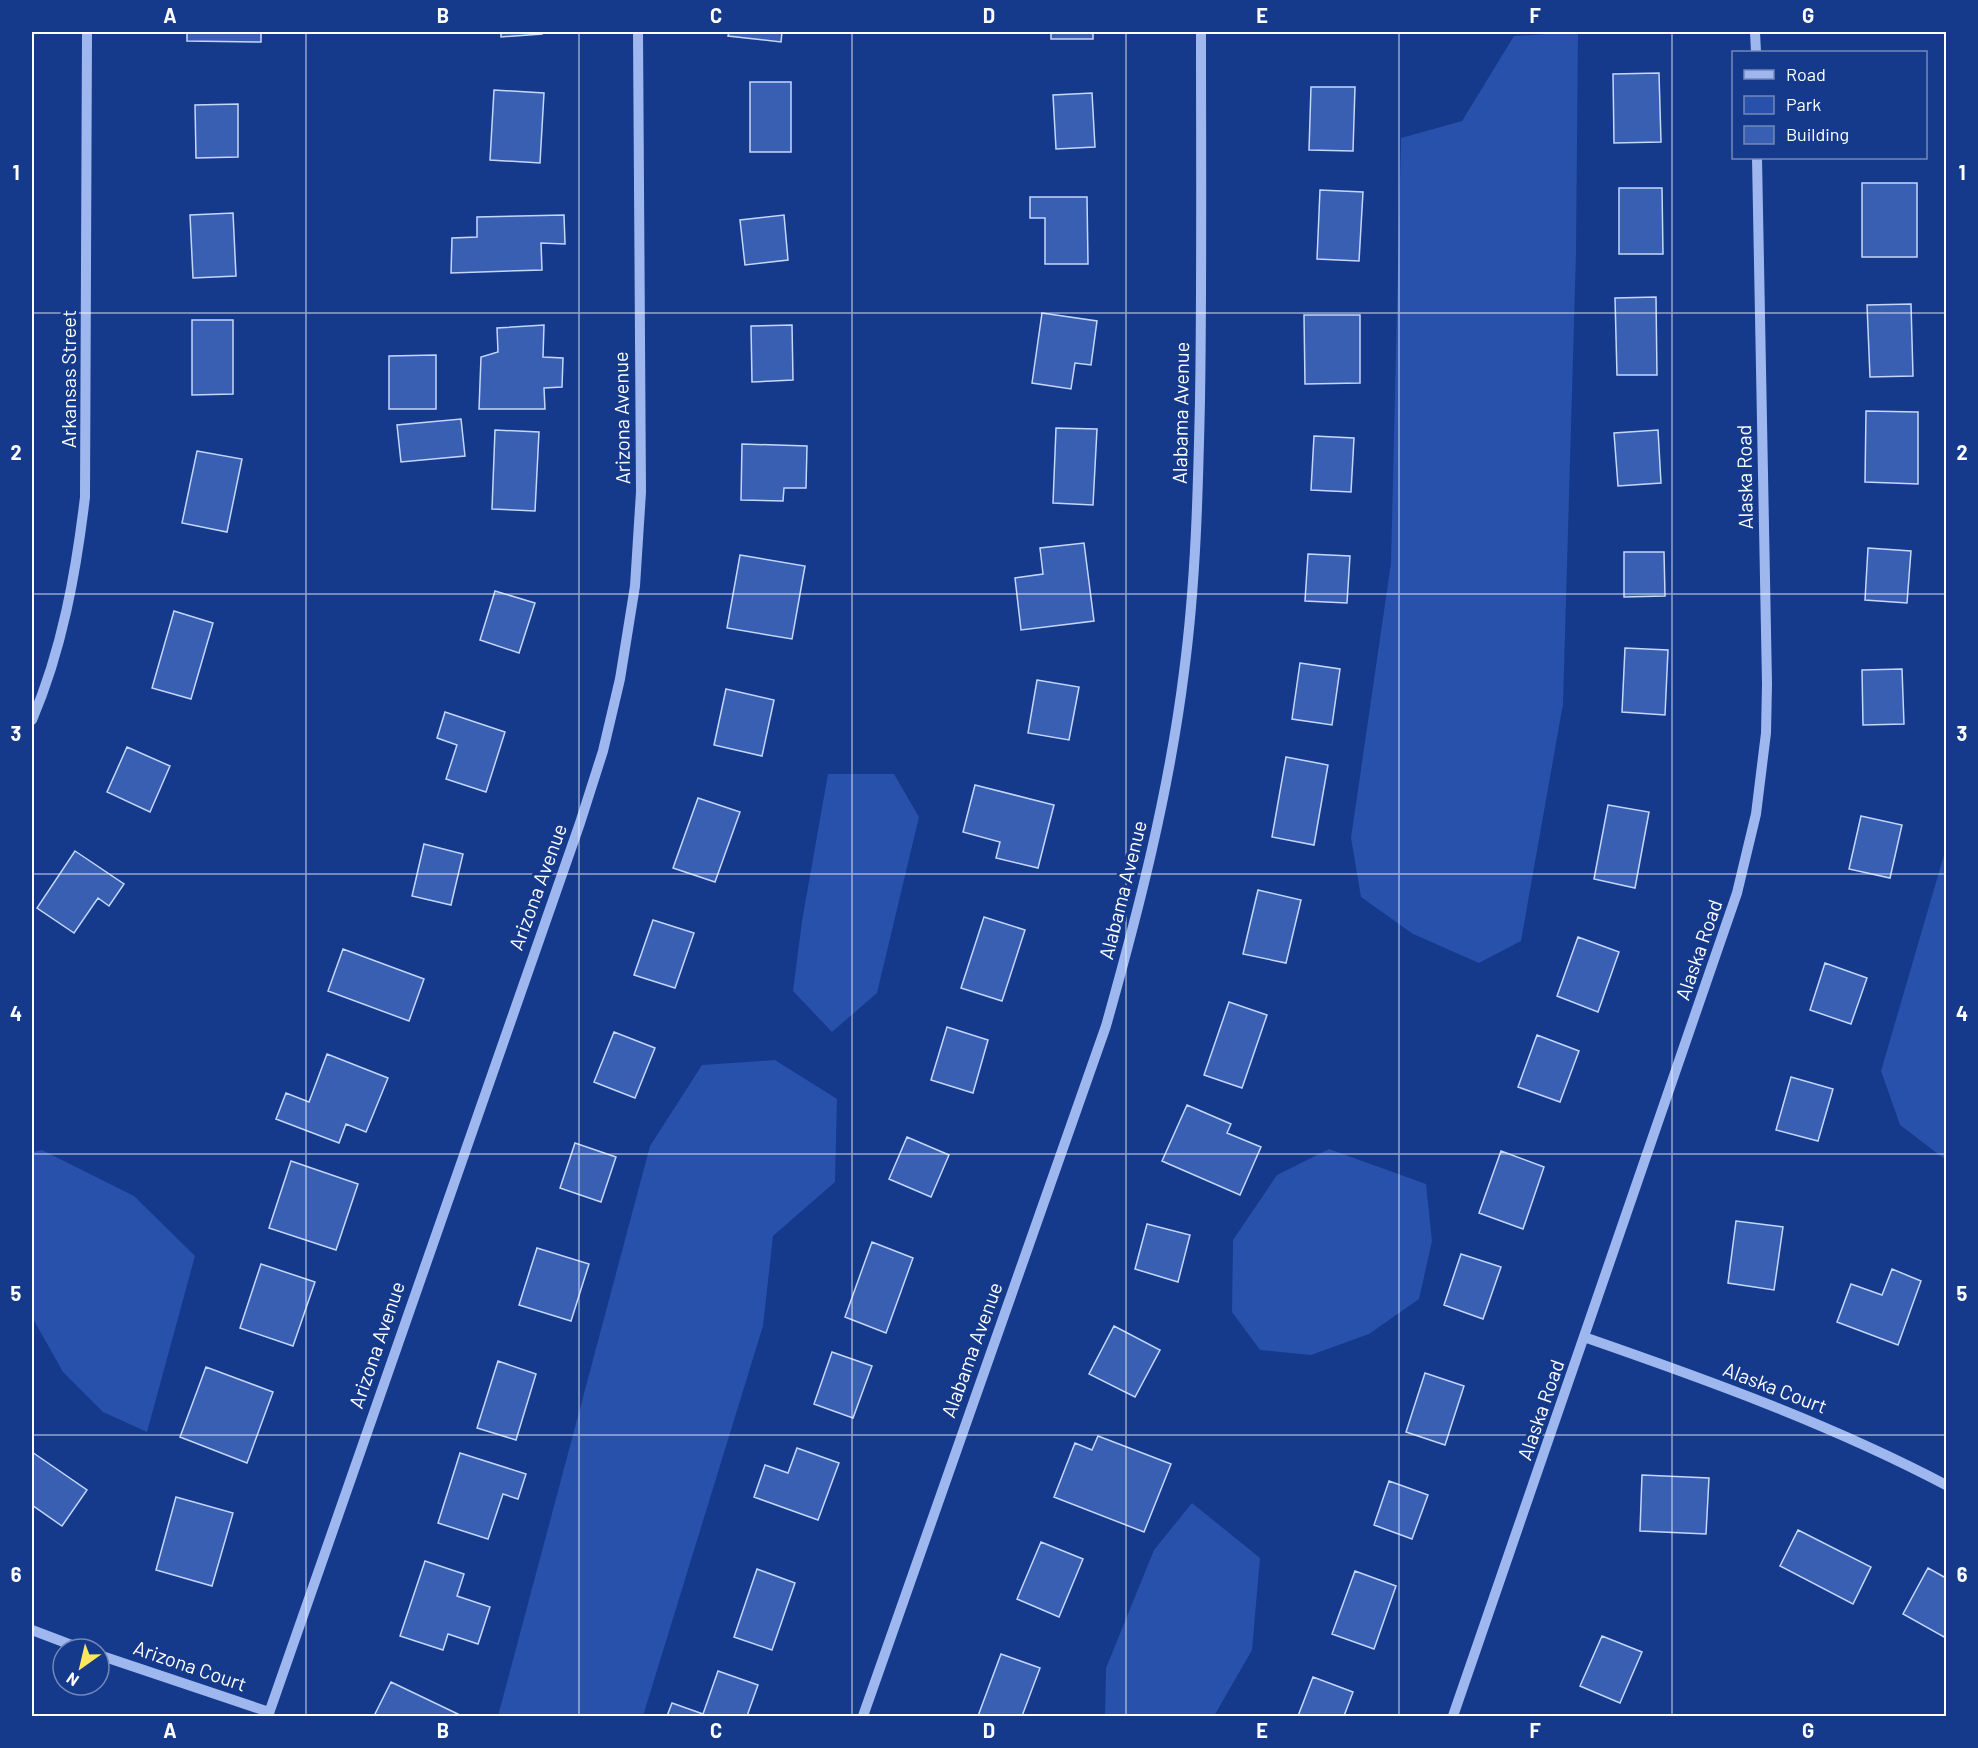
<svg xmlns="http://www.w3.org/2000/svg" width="1978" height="1748" font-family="Barlow,sans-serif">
	<rect width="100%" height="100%" fill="#15398b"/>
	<path fill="#2751aa" d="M1578,32L1576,254L1563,704L1521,941L1479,963L1413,934L1361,897L1351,838L1391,563L1401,138L1462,121L1514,36Z
		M828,774H894L919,817L877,993L832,1032L793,991L802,921Z
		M1946,848V1160L1900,1125L1881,1071Z
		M775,1060L837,1099L835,1182L773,1236L763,1326L643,1716H498L650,1146L702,1065Z
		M1329,1149L1426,1184L1432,1241L1419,1299L1369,1334L1311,1355L1260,1350L1232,1312L1233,1240L1277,1175Z
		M42,1150L134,1196L195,1256L147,1432L103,1412L63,1372L32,1317V1152Z
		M1192,1503L1260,1558L1252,1650L1214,1716H1105L1106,1668L1154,1550Z"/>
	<path fill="#395fb2" stroke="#c5d6fb" stroke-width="1.5" d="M187,32H261V42L187,41Z
		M501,32H542V34L501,37Z
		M729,32H782L781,42L728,36Z
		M1051,32H1093V39H1051Z
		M1659,73L1661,142L1614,143L1613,74Z
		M750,82H791V152H750Z
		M1311,87H1355L1353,151L1309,150Z
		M494,90L544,93L540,163L490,160Z
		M1092,93L1095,147L1056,149L1053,95Z
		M238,104V157L196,158L195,105Z
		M1862,183H1917V257H1862Z
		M1619,188H1662L1663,254H1619Z
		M1320,190L1363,192L1359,261L1317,259Z
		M1030,197H1087L1088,264H1045V218H1030Z
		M233,213L236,276L193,278L190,215Z
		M564,215L565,244L541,243L542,270L451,273L452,238L477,237V217Z
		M784,215L788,260L745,265L740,220Z
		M1656,297L1657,375H1617L1615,298Z
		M1911,304L1913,376L1870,377L1867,305Z
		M1042,313L1097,321L1091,365L1075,363L1071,389L1032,383Z
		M1304,315H1360V383L1305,384Z
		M192,320H233V394L192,395Z
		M544,325L543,357L563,358L562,387L544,388L545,409H479L481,357L498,352L497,328Z
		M792,325L793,380L752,382L751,326Z
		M436,355V409H389V356Z
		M1866,411L1918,412V484L1865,482Z
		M461,419L465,456L401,462L397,425Z
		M1056,428L1097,429L1093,505L1053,503Z
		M495,430L539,432L535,511L492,509Z
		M1658,430L1661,483L1618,486L1614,433Z
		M1314,436L1354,438L1351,492L1311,490Z
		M742,444L807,446L806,488H784L783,501L741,500Z
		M197,451L242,459L227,532L182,523Z
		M1084,543L1094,621L1021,630L1015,578L1043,574L1040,548Z
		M1868,548L1911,551L1907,603L1865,600Z
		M1624,552H1664L1665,596L1624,597Z
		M1308,554L1350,556L1347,603L1305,601Z
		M740,555L805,566L792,639L727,628Z
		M495,591L535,603L519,653L480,640Z
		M174,611L213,623L191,699L152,688Z
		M1625,648L1668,650L1665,715L1622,712Z
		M1300,663L1340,669L1332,725L1292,719Z
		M1902,669L1904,724L1863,725L1862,670Z
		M1037,680L1079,687L1069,740L1028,733Z
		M726,689L774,700L762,756L714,745Z
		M445,712L505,732L486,792L446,779L457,745L437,738Z
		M127,747L170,766L150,812L107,792Z
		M1286,757L1328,765L1314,845L1272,837Z
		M975,785L1054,805L1038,868L996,858L1000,842L963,832Z
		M698,798L740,812L715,882L673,868Z
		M1608,805L1649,812L1635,888L1594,879Z
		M1861,816L1902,825L1890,878L1849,869Z
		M424,844L463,854L451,905L412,896Z
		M75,851L124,884L109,906L98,898L74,933L37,908Z
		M1258,890L1301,900L1286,963L1243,954Z
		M984,917L1025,930L1002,1001L961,988Z
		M653,920L694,933L675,988L634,975Z
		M1578,937L1619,952L1598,1012L1557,996Z
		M343,949L424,979L409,1021L328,991Z
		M1825,963L1867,978L1851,1024L1810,1010Z
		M1229,1002L1267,1015L1242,1088L1204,1075Z
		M947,1027L988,1040L973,1093L931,1080Z
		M614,1032L655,1048L635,1098L594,1082Z
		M1537,1035L1579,1051L1560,1102L1518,1087Z
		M327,1054L388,1078L366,1132L346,1124L339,1143L276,1119L286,1093L309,1102Z
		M1791,1077L1833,1089L1818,1141L1776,1130Z
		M1187,1105L1231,1124L1227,1133L1261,1147L1240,1195L1162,1161Z
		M907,1137L949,1155L931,1197L889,1179Z
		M575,1143L616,1157L601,1202L560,1188Z
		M1501,1151L1544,1167L1523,1229L1479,1213Z
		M291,1161L358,1184L336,1250L269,1228Z
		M1736,1221L1783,1227L1774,1290L1728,1283Z
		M1147,1224L1190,1235L1178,1282L1135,1269Z
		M872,1242L913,1258L886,1333L845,1317Z
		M537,1248L589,1264L571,1321L519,1305Z
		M1461,1254L1501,1267L1483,1319L1444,1305Z
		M261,1264L315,1282L293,1346L240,1328Z
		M1892,1269L1921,1281L1898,1345L1837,1322L1851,1284L1882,1295Z
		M1114,1326L1160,1350L1135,1397L1089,1374Z
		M832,1352L872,1366L853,1418L814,1404Z
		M498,1361L536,1374L516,1440L477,1428Z
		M206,1367L273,1392L247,1463L180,1437Z
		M1425,1373L1464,1386L1445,1445L1406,1432Z
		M1098,1436L1171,1464L1144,1532L1054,1497L1075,1443L1092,1450Z
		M797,1448L839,1463L818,1520L754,1497L765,1465L788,1473Z
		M32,1452L87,1490L62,1526L32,1505Z
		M460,1453L526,1474L518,1499L503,1494L488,1539L438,1523Z
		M1642,1475L1709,1478L1706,1534L1640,1531Z
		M1389,1481L1428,1495L1412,1539L1374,1525Z
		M176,1497L233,1513L212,1586L156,1570Z
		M1798,1530L1871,1567L1853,1604L1780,1566Z
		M1041,1542L1083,1559L1059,1617L1017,1599Z
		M425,1561L464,1574L457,1596L490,1607L478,1644L448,1634L443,1650L400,1636Z
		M1928,1568L1946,1578V1632L1944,1637L1903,1614Z
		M757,1569L795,1583L772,1650L734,1637Z
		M1355,1571L1396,1586L1374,1649L1332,1634Z
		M1602,1636L1642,1652L1620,1703L1580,1686Z
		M1001,1654L1040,1668L1022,1716H978Z
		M718,1671L758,1685L747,1716H667L672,1703L703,1714Z
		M1313,1677L1353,1692L1344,1716H1298Z
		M391,1682L462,1716H374Z"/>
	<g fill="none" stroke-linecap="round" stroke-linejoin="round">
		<path stroke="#9eb8ef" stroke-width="10" d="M1755,32L1756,52
			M32,720C62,650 76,573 85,497L87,32
			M1584,1337C1708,1380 1830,1424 1946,1485
			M32,1630L82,1649
			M99,1655L269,1712
			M268,1716L580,823L603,751L620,679L635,586L641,492L638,32
			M863,1716L1106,1026C1139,909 1169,792 1184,672C1196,581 1198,491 1200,400C1202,277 1201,154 1201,32
			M1453,1716L1737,893L1756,814L1766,733L1767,684L1757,158"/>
	</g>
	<path fill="none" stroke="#fff" stroke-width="1.5" stroke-opacity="0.55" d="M306,32V1716M579,32V1716M852,32V1716M1126,32V1716M1399,32V1716M1672,32V1716M32,313H1946M32,594H1946M32,874H1946M32,1154H1946M32,1435H1946"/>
	<g text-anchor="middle" stroke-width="6" stroke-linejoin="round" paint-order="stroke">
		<g font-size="20" fill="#fff" stroke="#15398b">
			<text transform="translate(69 379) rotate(-90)" y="7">Arkansas Street</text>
			<text transform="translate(1181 413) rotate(-89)" y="7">Alabama Avenue</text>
			<text transform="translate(622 418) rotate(-91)" y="7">Arizona Avenue</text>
			<text transform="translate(1745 477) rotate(-91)" y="7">Alaska Road</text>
			<text transform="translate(538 887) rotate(-70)" y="7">Arizona Avenue</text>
			<text transform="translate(1123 890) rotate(-76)" y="7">Alabama Avenue</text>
			<text transform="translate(1699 950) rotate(-71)" y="7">Alaska Road</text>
			<text transform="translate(377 1345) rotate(-71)" y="7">Arizona Avenue</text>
			<text transform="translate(972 1350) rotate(-70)" y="7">Alabama Avenue</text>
			<text transform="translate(1775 1388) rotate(21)" y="7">Alaska Court</text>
			<text transform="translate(1541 1410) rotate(-71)" y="7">Alaska Road</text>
			<text transform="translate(190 1666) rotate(19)" y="7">Arizona Court</text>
		</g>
	</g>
	<rect width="1978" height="1748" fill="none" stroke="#15398b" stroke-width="66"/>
	<rect x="1732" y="51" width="195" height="108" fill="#15398b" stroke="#7388b9" stroke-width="1.5"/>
	<rect x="1744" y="70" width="30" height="9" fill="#9eb8ef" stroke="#7388b9" stroke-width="1.5"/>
	<text x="1786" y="81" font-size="18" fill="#ffffff">Road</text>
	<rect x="1744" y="96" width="30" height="18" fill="#2751aa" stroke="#7388b9" stroke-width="1.5"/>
	<text x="1786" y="111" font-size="18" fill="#ffffff">Park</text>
	<rect x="1744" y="126" width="30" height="18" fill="#395fb2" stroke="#7388b9" stroke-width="1.5"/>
	<text x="1786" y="141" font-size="18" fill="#ffffff">Building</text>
	<g transform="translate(81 1667) rotate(214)"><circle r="28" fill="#15398b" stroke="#7388b9" stroke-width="1.5"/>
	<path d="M0-4.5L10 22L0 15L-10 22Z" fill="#ffe65d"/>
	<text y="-9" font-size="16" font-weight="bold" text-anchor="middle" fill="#ffffff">N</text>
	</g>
	<rect x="33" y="33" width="1912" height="1682" fill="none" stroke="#fff" stroke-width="2"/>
	<g font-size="20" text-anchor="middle" font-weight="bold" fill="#fff">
		<text x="170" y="23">A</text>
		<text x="443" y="23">B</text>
		<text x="716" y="23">C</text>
		<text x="989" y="23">D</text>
		<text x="1262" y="23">E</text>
		<text x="1535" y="23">F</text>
		<text x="1808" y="23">G</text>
		<text x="16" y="180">1</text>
		<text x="1962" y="180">1</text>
		<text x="16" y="460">2</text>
		<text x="1962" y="460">2</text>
		<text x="16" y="741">3</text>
		<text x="1962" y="741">3</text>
		<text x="16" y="1021">4</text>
		<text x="1962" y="1021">4</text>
		<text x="16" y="1301">5</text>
		<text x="1962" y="1301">5</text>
		<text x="16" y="1582">6</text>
		<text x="1962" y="1582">6</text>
		<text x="170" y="1738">A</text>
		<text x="443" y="1738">B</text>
		<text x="716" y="1738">C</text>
		<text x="989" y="1738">D</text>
		<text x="1262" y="1738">E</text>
		<text x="1535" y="1738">F</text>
		<text x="1808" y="1738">G</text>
	</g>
</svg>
